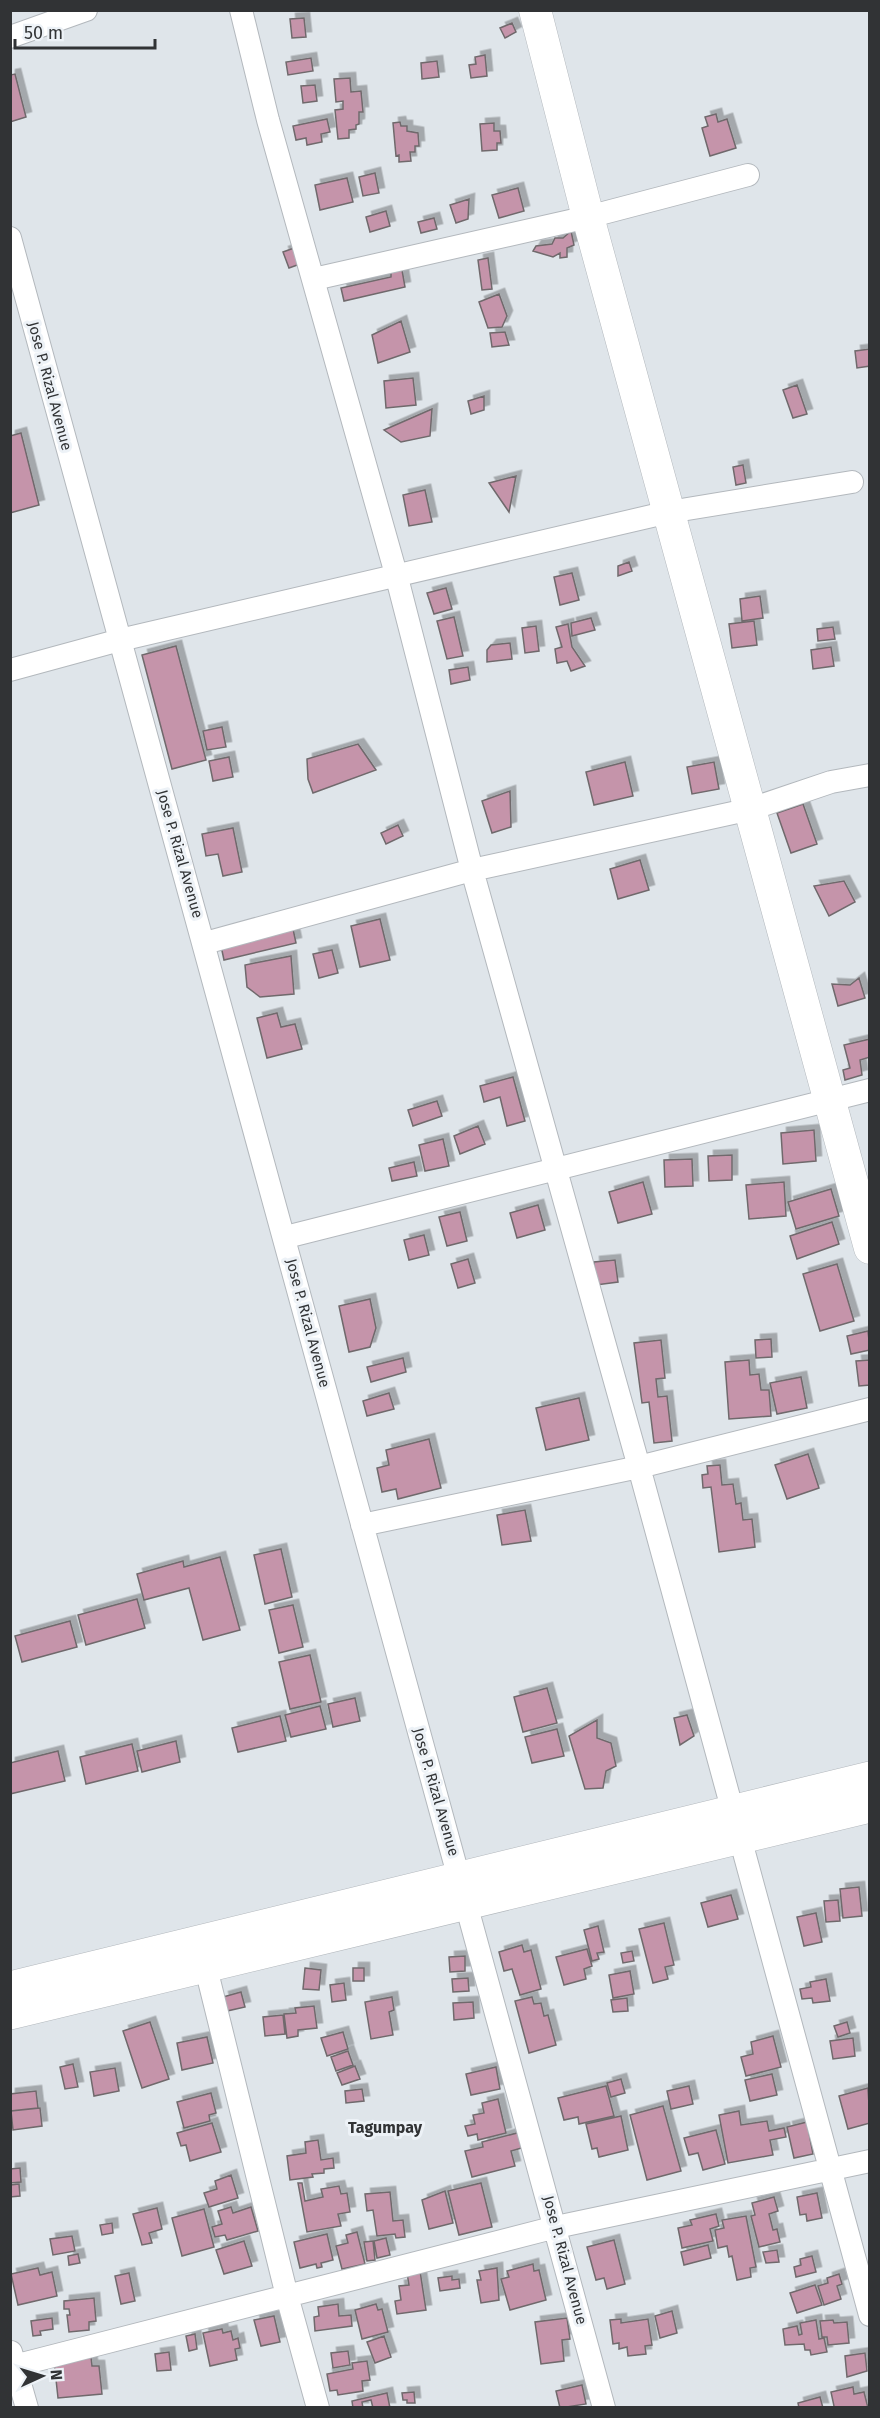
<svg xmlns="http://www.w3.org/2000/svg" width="880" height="2418" font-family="'Fira Sans',sans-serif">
	<defs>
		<filter id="shadow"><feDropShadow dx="5.5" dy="-5.5" stdDeviation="0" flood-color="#0004"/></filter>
	</defs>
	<rect width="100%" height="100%" fill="#dfe5ea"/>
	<path fill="#c594aa" stroke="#70696c" stroke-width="1.5" filter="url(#shadow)" d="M304,18L306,37L292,38L290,19Z
		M512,23L516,32L505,38L500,28Z
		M485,55L487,76L471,78L469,65L476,64L475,57Z
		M311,58L313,71L288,75L286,62Z
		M437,61L439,77L422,79L421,63Z
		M15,74L26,117L10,122V75Z
		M350,78L351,92L361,91L363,112H359V124L356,125V129L349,130V138L338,139L335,110L343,109V101L336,102L334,79Z
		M315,85L317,101L303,103L301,86Z
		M716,114L718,122L727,119L736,148L710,156L702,128L708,126L705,117Z
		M327,119L330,132L321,134L322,142L307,145L306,138L296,140L293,126Z
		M400,122L401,126H407V131L418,133L419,146H415V152H410L411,161L399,162V155L396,156L393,123Z
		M494,123V131H500L501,143H497V150L482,151L480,124Z
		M375,173L379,193L363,196L359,177Z
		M347,178L353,202L320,210L315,185Z
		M518,188L524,211L499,218L492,195Z
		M469,199L468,219L456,223L450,205Z
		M386,211L390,226L370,232L366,217Z
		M434,218L437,229L421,233L418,222Z
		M571,231L574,245L567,248V257L560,258V253L553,257L533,251L536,246L552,244L555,238H563Z
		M294,248L300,264L289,268L283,252Z
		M488,258L492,289L482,290L478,260Z
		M402,270L405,287L344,301L341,288L391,277V271Z
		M499,294L507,316L502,327L488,328L479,302Z
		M401,321L410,352L378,363L372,335Z
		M505,332L509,345L492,347L490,333Z
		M870,349V366L857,368L855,351Z
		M413,378L416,405L386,408L384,381Z
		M797,385L807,414L793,418L783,390Z
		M484,396V410L471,414L468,401Z
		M432,409L430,436L401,442L384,430Z
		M21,433L39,505L10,513V436Z
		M743,465L746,483L736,485L733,467Z
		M516,476L509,512L489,483Z
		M425,490L432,522L409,526L403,495Z
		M629,562L632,571L618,576V566Z
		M572,573L579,600L560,605L554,577Z
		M446,588L452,609L434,614L427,593Z
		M760,596L763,618L742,621L740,599Z
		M454,617L463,656L447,659L437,621Z
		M591,618L595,630L572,636L571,623Z
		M754,621L757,645L732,648L729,624Z
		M568,624L572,647L585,666L571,671L567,661L557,663L555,649L562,647L556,627Z
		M536,626L539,651L525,653L522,628Z
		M833,627L835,639L818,641L817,629Z
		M510,643L512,659L487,662V650L491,645Z
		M176,646L206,760L172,769L142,655Z
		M831,647L834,666L813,669L811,650Z
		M468,667L470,680L451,684L449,670Z
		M222,727L226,747L207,750L203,731Z
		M358,744L376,770L313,793L308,779L307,759Z
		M229,757L233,777L213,781L209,761Z
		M625,762L633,796L594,805L586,772Z
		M714,762L719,789L692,794L687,767Z
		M510,791L511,827L492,833L482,801Z
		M803,804L817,844L791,853L777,813Z
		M398,825L403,836L386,844L381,833Z
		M233,828L242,872L223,876L218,854L206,856L202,834Z
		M640,860L649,890L618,899L610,869Z
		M844,881L855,902L829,916L814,886Z
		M380,919L390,960L360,967L351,926Z
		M380,919L390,960L360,967L351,926Z
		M293,929L296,943L224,960L221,946Z
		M332,950L338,973L319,978L313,954Z
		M291,956L294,994L260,997L247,987L245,965Z
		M859,978L865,998L838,1006L832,984L850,985Z
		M277,1013L281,1027L295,1024L302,1049L267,1058L257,1018Z
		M870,1039V1057L860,1060L862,1075L845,1080L843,1070L850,1068L844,1045Z
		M513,1077L525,1121L507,1126L500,1097L484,1102L480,1086Z
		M437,1101L442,1116L413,1126L408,1110Z
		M478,1126L485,1144L460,1154L454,1136Z
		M814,1130L816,1161L783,1164L781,1133Z
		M443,1139L449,1166L425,1171L419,1145Z
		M732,1155V1180L709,1181L708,1156Z
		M692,1159L693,1186L665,1187L664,1160Z
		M414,1162L417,1176L392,1181L389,1168Z
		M643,1182L652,1214L618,1223L609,1192Z
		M784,1182L786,1216L749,1219L746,1185Z
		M831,1189L839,1216L796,1229L788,1202Z
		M538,1205L545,1230L517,1238L510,1213Z
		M460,1212L467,1241L447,1246L439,1217Z
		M832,1222L839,1244L797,1259L790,1236Z
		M424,1235L429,1255L409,1260L404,1240Z
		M468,1259L475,1283L458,1288L451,1264Z
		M615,1260L618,1282L596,1285L594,1262Z
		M837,1264L854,1321L820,1331L803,1274Z
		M370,1299L376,1328L370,1347L349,1352L339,1306Z
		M868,1331L870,1350L851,1354L847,1336Z
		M771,1339L772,1357L756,1358L755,1340Z
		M661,1340L665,1378L656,1379L658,1397L667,1396L672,1441L654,1443L649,1402L642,1403L634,1343Z
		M403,1358L406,1372L371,1382L367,1367Z
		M749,1360L750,1375L759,1374L761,1390H769L771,1416L729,1419L725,1362Z
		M870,1360V1385L859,1386L856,1361Z
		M801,1377L807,1408L777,1414L770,1383Z
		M389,1393L394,1409L367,1416L363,1401Z
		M579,1398L589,1440L546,1450L536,1408Z
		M429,1439L441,1488L398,1499L396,1489L382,1492L377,1468L389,1465L386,1450Z
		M808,1454L819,1488L787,1499L775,1465Z
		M720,1465L722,1485L733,1484L736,1504L741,1503L743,1520L752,1519L755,1547L719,1552L711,1487L703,1488L702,1475L708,1474L707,1466Z
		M525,1510L531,1541L502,1545L497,1515Z
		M281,1549L292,1597L265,1604L254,1555Z
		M220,1557L240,1630L203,1640L189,1588L144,1600L137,1574L183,1561L184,1567Z
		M137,1599L145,1628L86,1645L78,1615Z
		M293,1605L303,1647L279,1653L269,1610Z
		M70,1621L77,1647L22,1662L15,1636Z
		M310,1655L321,1702L290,1709L279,1662Z
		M547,1688L557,1723L523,1732L514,1697Z
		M355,1698L360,1721L333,1727L328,1704Z
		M320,1706L326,1729L291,1737L285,1715Z
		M687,1715L694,1736L680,1745L674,1718Z
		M280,1716L286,1741L238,1752L232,1728Z
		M597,1720V1738L611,1743L616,1766L606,1771L603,1788L585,1789L569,1736Z
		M557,1729L564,1756L532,1763L525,1737Z
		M176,1741L180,1762L142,1772L137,1751Z
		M132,1744L138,1771L86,1784L80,1757Z
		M58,1751L65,1781L10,1794V1763Z
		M859,1887L862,1916L843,1918L840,1889Z
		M731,1895L738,1919L708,1927L701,1903Z
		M838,1900L840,1921L826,1922L824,1901Z
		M816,1913L822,1942L804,1946L797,1917Z
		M664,1923L674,1965L665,1967L668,1979L653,1983L639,1929Z
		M598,1926L604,1952L597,1953L599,1959L592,1961L584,1930Z
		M522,1945L524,1952L531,1950L541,1989L520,1995L512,1969L504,1971L499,1952Z
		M587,1949L592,1966L584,1969L586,1979L564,1985L556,1957Z
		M632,1951L634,1961L623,1963L621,1953Z
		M465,1956V1971L450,1972L449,1957Z
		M305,1968L321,1970L319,1990L303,1989Z
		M353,1968H364V1981H353Z
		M630,1971L634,1994L613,1998L609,1975Z
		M468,1978L469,1991L453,1992L452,1979Z
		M826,1979L830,2001L813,2003L812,1998L802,1999L800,1989L811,1987L810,1982Z
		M344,1983L346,2000L332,2002L330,1985Z
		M241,1992L245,2007L227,2011L223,1997Z
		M392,1997L394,2010L389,2012L393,2035L371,2039L365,2002Z
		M532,1997L534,2004L541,2003L544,2016L548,2015L556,2045L529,2053L515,2001Z
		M627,1998L628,2011L613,2012L611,2000Z
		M473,2002L474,2018L454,2020L453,2003Z
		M314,2006L317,2028L298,2030V2036L287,2038L284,2014L296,2013L295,2008Z
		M283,2015L285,2034L265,2036L263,2017Z
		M150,2022L169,2079L142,2088L123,2031Z
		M847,2022L850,2033L838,2037L834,2026Z
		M343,2032L348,2049L327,2056L321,2038Z
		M773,2036L781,2067L746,2076L741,2057L753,2054L751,2042Z
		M207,2037L213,2063L182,2070L177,2043Z
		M853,2038L855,2056L833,2059L830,2041Z
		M348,2051L353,2065L336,2071L331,2057Z
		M73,2064L78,2087L65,2089L60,2067Z
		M355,2066L360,2079L342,2085L337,2073Z
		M496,2067L500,2089L471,2095L466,2074Z
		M115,2068L119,2091L94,2096L90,2072Z
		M772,2074L777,2095L750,2101L745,2080Z
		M621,2079L625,2093L611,2097L607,2083Z
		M606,2086L614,2116L579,2124L578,2117L564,2120L558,2098Z
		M689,2086L693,2104L671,2109L667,2091Z
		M868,2088L870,2123L848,2129L839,2096Z
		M362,2089L364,2101L346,2103L345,2091Z
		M36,2091L38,2108L10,2111V2094Z
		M211,2093L216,2113L209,2115L210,2121L184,2128L177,2102Z
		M498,2099L506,2133L478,2140L477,2134L468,2136L465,2126L475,2124L473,2115L484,2113L482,2103Z
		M663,2106L681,2171L647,2180L630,2115Z
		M40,2108L42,2126L13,2130L11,2111Z
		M739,2111L741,2125L767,2121L769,2131L784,2128L786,2137L770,2140L773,2155L728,2163L719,2115Z
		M621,2116L628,2150L599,2157L597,2148L592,2149L586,2124Z
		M807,2122L813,2154L794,2158L787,2127Z
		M212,2123L221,2152L190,2161L186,2145L181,2146L177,2133Z
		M716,2130L725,2164L703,2170L698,2153L689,2155L684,2138Z
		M521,2132L525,2147L511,2151L515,2166L472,2177L465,2151L483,2147L482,2142Z
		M318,2140L321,2160L333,2158L334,2168L324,2169V2173L312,2174L313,2177L290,2180L287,2156L306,2153L305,2142Z
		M20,2168L21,2182L10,2183V2169Z
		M231,2175L238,2198L209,2207L204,2193L217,2189L215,2181Z
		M298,2183H302L305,2201L323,2197L321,2189L339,2186L341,2194L347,2193L350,2212L338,2214L341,2226L307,2232Z
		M481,2183L492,2227L459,2235L448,2191Z
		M19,2184L20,2196L10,2197V2185Z
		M445,2191L453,2223L429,2229L422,2200Z
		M390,2192L393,2221L403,2220L405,2237L396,2238L395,2234L377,2236L373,2210L367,2211L365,2194Z
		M817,2193L822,2218L807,2221L806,2214L800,2215L797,2197Z
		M774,2197L778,2211L769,2214L773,2230L777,2229L780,2242L759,2247L751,2216L755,2215L752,2203Z
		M231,2207L233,2213L251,2207L258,2231L227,2240L225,2235L215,2237L212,2227L222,2224L218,2211Z
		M157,2208L162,2229L149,2233L152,2243L142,2245L133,2214Z
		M204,2209L214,2247L182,2256L172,2218Z
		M716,2214L719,2226L710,2229L713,2241L682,2248L678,2228L692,2225L690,2220Z
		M746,2216L756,2267L750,2268L751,2277L737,2280L732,2256L729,2257L727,2246L718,2248L715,2230L724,2228L722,2220Z
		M112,2223L113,2233L102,2235L100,2225Z
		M357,2232L365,2264L342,2269L336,2246L348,2243L346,2235Z
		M327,2234L333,2260L321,2263L322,2267L317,2268L316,2264L300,2268L294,2242Z
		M72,2236L75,2251L53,2255L50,2239Z
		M386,2238L390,2255L377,2258L374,2241Z
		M614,2240L625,2284L607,2289L604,2278L596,2280L587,2247Z
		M244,2241L252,2266L224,2274L216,2250Z
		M373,2241L375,2260L367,2261L364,2242Z
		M708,2245L711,2258L684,2265L681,2252Z
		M777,2250L779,2262L766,2263L763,2252Z
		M78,2254L80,2263L69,2265L68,2256Z
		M812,2256L816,2272L796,2277L794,2267L801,2265L800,2259Z
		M533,2264L534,2271L539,2270L546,2300L510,2310L501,2279L509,2277L507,2271Z
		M38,2268L40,2275L52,2272L57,2296L18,2305L11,2274Z
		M497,2268L499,2300L481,2303L477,2280H481L479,2271Z
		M420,2271L426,2310L397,2314L395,2301L401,2300L399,2286L409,2285L407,2273Z
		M129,2273L135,2301L121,2304L115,2276Z
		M839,2274L842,2284L837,2286L841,2299L824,2305L818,2286L828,2283L827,2278Z
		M452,2276V2280L459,2279L460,2288L440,2291L438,2278Z
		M815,2285L822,2305L797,2313L790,2293Z
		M94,2298L96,2321L89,2322V2330L69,2332L67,2315H70L69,2309H64V2301Z
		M338,2304L339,2316L351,2315L352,2326L315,2331L314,2317L319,2316L318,2307Z
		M376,2304L378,2310L382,2309L388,2332L362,2339L355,2310Z
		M672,2311L677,2333L660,2338L655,2316Z
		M274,2316L280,2342L261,2346L254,2320Z
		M52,2318L53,2329L40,2331L41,2335L33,2336L31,2321Z
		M567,2318L570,2339L562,2340L564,2361L541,2364L535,2322Z
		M621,2319V2323L648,2319L652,2345L645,2346L646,2354L628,2356L627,2347L619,2349V2343L613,2344L610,2320Z
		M816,2320L819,2339L824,2338L827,2352L811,2355L810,2350H805L804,2344L785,2345L783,2329L797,2326L799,2335L802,2334L800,2323Z
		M833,2320L834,2323L847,2322L849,2343L828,2345L827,2337H822L820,2321Z
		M222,2329L223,2333L231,2331L233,2340L238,2338L240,2348L235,2349L237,2360L210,2366L203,2333Z
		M195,2334L197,2349L189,2351L186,2336Z
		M384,2336L391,2357L375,2363L367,2342Z
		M348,2351L350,2365L333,2368L331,2353Z
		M169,2352L171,2370L157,2371L155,2354Z
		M865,2353L867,2371L847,2377L845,2356Z
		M91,2357L92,2366H99L102,2394L58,2398L54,2361Z
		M367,2361L370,2380L362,2381L363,2391L338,2395L337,2390L330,2391L327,2374L353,2369L352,2363Z
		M582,2385L586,2404L560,2408L556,2391Z
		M853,2387L854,2394L864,2392L868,2408H830L834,2406L831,2392Z
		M414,2392L415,2403H407V2400H403L402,2393Z
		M387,2393L390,2408H373L371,2400L362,2402L363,2408H353L352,2401Z
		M820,2397L823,2408H799L798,2403Z"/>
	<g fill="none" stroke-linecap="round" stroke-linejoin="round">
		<g stroke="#b3b8bd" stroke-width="24">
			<path id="street" d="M241,10L268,120L396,574L472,870L639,1467L870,2315
				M10,37L86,10
				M10,238L604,2408
				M314,279L588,217L748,175
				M10,670L120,640L669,512L852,482
				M205,943L472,870L751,809L831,782L870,775
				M286,1237L870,1090
				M362,1525L639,1467L870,1409
				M202,1952L287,2296L318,2408
				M11,2352L27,2408
				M14,2366L556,2227L870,2161"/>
		</g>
		<g stroke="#b3b8bd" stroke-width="33">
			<path id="secondary" d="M535,10L588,217L870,1248"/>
		</g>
		<g stroke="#b3b8bd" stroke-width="34">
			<path id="highway" d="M10,1988L870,1778
				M10,2013L870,1806"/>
		</g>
		<use href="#street" stroke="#fff" stroke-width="22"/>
		<use href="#secondary" stroke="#fff" stroke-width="32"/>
		<use href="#highway" stroke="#fff" stroke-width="33"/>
	</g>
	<g text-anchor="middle" stroke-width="6" stroke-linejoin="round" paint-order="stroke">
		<g font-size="15" fill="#313335" stroke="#edf2f7">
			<text transform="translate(50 386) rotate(75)" y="5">Jose P. Rizal Avenue</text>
			<text transform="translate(180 854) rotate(74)" y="5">Jose P. Rizal Avenue</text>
			<text transform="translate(308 1323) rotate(75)" y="5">Jose P. Rizal Avenue</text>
			<text transform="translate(436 1792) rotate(74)" y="5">Jose P. Rizal Avenue</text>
			<text transform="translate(565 2260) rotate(75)" y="5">Jose P. Rizal Avenue</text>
		</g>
		<g font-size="16" font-weight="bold" fill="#313335" stroke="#edf2f7">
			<text x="385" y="2133">Tagumpay</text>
		</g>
	</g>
	<rect width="880" height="2418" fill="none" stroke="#313335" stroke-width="24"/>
	<g transform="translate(42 2376) rotate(86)" stroke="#edf2f7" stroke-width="4.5" paint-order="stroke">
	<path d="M0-4.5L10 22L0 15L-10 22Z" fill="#313335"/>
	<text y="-9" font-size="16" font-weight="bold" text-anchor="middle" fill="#313335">N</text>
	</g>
	<path d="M15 39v9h140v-9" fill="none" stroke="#313335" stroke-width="3"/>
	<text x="24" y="39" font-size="18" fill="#313335" stroke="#edf2f7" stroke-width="4.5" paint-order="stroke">50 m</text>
</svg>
